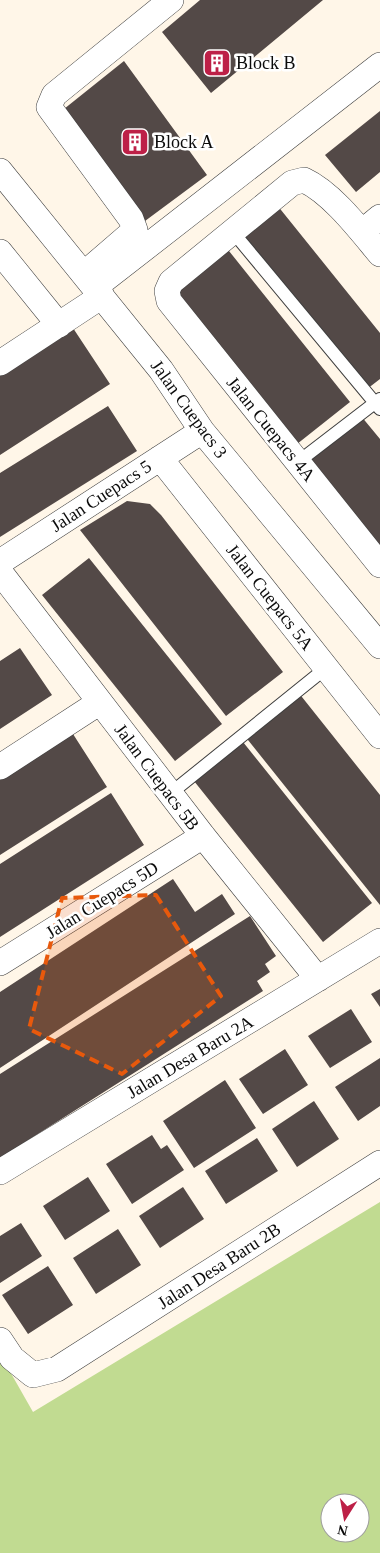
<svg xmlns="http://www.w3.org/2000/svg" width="380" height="1553" font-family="'Times New Roman',serif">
	<rect width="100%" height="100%" fill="#fff6e8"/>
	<path fill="#c1db91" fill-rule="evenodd" d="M380,1202V1553H0V1354L33,1412ZM330,1503H360V1533H330Z"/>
	<path fill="#534947" d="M200,0H323L211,93L162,32Z
		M124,61L207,175L145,221L64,109Z
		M380,111V172L356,192L325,155Z
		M277,205L380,333V379L367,389L241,233Z
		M225,246L350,402L292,448L167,292Z
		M73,328L110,384L0,455V376Z
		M108,406L137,451L0,537V473Z
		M361,416L380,439V555L304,461Z
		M127,501L150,504L161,515L283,672L226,716L80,530Z
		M89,558L222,724L175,761L42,595Z
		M20,648L52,695L0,729V661Z
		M294,687L380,795V905L240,730Z
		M73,734L107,787L0,855V780Z
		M239,737L372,903L323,942L190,776Z
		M111,793L144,845L0,937V864Z
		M173,879L195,912L222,894L235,914L0,1068V992Z
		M250,916L276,956L265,964L270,972L257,981L263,991L0,1158V1074Z
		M380,989V1007L371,994Z
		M351,1009L372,1042L330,1068L308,1036Z
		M285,1049L308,1085L263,1114L239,1079Z
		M380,1058V1106L358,1121L335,1087Z
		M225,1080L256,1128L194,1168L163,1121Z
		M314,1101L339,1139L297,1167L272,1129Z
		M152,1135L161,1149L167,1145L184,1170L132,1204L106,1164Z
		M257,1138L278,1171L226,1204L205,1171Z
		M88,1177L110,1211L65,1240L43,1206Z
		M183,1187L204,1219L160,1248L139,1216Z
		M21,1223L42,1256L0,1283V1236Z
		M118,1229L141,1265L96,1294L73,1258Z
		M48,1266L73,1305L28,1334L2,1295Z"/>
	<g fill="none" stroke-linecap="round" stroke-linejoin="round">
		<g stroke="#3e3e3e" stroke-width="14">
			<path id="lane" d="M233,232L380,409
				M298,462L380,399
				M171,793L326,668"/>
		</g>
		<g stroke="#3e3e3e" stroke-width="26">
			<path id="street" d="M0,171L161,370L202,431L380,646
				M362,232L380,217
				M0,252L59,325
				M380,254C360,230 332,193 304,180L292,183L171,282L167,291L169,301L380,565
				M84,274L135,230L131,219L49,107L54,95L171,0
				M95,287L380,65
				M0,363L102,296
				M160,458L380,736
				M0,562L202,431
				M0,572L203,836L318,979
				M0,767L100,702
				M0,963L203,836
				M0,1172L380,941
				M0,1340L12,1358L33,1375L57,1369L380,1163"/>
		</g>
		<use href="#lane" stroke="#fff" stroke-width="12"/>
		<use href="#street" stroke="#fff" stroke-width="25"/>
	</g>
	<path fill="#e8590c" fill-opacity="0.2" stroke="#e8590c" stroke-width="4" stroke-dasharray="10 6" stroke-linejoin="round" d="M156,895L221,996L122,1074L29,1029L62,898Z"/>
	<defs>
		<g id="building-square" transform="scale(1.4375)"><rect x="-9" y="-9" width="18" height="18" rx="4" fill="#bd2047" stroke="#fff"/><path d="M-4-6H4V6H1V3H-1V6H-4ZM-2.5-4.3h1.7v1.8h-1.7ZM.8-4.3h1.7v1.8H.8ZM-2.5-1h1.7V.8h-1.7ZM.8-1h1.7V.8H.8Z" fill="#fff"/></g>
	</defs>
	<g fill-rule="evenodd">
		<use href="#building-square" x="217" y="63"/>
		<use href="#building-square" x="135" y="142"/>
	</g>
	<g text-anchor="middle" stroke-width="5" stroke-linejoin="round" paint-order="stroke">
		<g font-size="18" fill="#0b0b0b" stroke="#fff" text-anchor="start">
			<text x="236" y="69">Block B</text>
			<text x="154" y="148">Block A</text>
		</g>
		<g font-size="18" fill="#0b0b0b" stroke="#fff">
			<text transform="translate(189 409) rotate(54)" y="6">Jalan Cuepacs 3</text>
			<text transform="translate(271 429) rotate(51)" y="6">Jalan Cuepacs 4A</text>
			<text transform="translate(101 496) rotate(-33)" y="6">Jalan Cuepacs 5</text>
			<text transform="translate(270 597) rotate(52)" y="6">Jalan Cuepacs 5A</text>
			<text transform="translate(157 777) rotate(53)" y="6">Jalan Cuepacs 5B</text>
			<text transform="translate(102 900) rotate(-32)" y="6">Jalan Cuepacs 5D</text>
			<text transform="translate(190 1057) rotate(-31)" y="6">Jalan Desa Baru 2A</text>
			<text transform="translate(219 1266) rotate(-33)" y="6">Jalan Desa Baru 2B</text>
		</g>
	</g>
	<g transform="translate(345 1518) rotate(191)"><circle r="24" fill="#ffffff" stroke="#9d9d9d"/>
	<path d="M0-4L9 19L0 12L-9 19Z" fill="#bd2047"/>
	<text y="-8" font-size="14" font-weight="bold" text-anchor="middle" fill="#0b0b0b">N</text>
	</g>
</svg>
